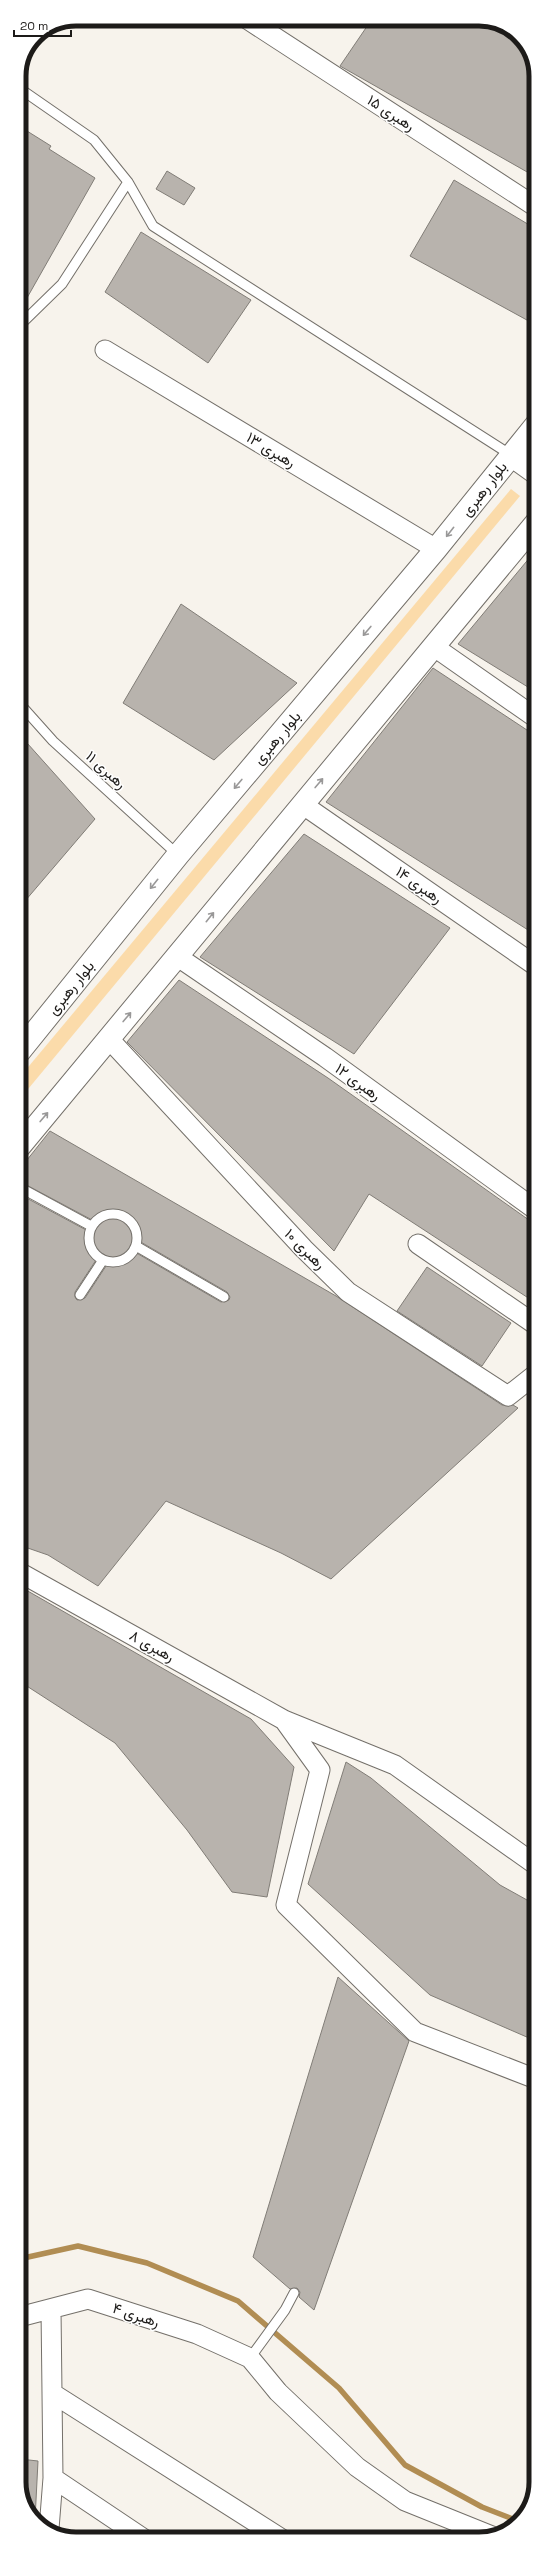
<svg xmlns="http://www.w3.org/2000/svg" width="555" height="2558" font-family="'Space Grotesk',Vazirmatn,sans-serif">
	<rect width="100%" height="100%" fill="#f7f3ec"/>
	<path fill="#fbdbaa" d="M511,489L520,496L19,1100V1078Z"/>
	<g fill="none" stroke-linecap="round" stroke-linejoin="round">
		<path stroke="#b18d53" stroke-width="5.5" d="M19,2259L78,2246L147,2263L238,2301L339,2388L405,2465L482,2507L518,2521"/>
	</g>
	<path fill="#b8b3ad" stroke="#817d77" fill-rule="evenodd" d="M372,19H486L519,36L535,69L536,177L340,66Z
		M19,126L51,146L49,149L95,178L19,312Z
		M167,171L195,188L184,205L156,189Z
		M454,180L536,229V325L410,256Z
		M141,232L251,300L208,363L105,292Z
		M536,550V692L458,644Z
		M181,604L297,683L214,760L123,703Z
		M433,668L536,736V935L326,802Z
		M19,734L95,819L19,908Z
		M304,834L450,928L354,1054L200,957Z
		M179,980L328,1078L536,1225V1303L369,1194L334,1251L127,1042Z
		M50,1131L336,1296L502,1405H513L518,1408L331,1579L281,1553L166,1501L98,1586L48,1555L19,1545V1194L88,1231H94L97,1226L94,1221L19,1181V1170ZM133,1241H139L227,1292L230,1297L229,1300L221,1302L133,1251L130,1246ZM103,1254L108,1257V1263L85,1298L77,1300L75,1297V1292L98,1257Z
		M427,1267L511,1323L482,1366L397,1311Z
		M19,1586L251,1719L294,1767L267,1897L232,1892L187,1830L115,1743L19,1681Z
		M346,1762L371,1778L500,1885L536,1905V2041L430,1995L308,1884Z
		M338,1977L409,2041L314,2310L299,2297L300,2292L297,2288L290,2289L253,2257Z
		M20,2459L38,2461L35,2520L20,2489Z"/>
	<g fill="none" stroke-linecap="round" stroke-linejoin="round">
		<g stroke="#74706a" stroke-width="11">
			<path id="lane" d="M19,88L94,140L128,182L153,226L511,455
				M19,326L62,284L128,182
				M19,703L53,741L178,855
				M19,1187L91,1226
				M89 1238a24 24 0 1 1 48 0a24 24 0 1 1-48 0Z
				M136,1246L224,1297
				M80,1295L103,1260
				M250,2358L285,2310L294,2293"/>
		</g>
		<g stroke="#74706a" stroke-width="21">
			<path id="street" d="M247,19L536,207
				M105,350L436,549
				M433,646L536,718
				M302,804L536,966
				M178,957L325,1057L536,1210
				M109,1039L304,1249L348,1292L508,1396L536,1374
				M418,1244L536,1325
				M19,1572L284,1720L395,1765L536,1865
				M284,1720L320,1770L286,1905L415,2032L536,2079
				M19,2317L88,2299L197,2334L250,2358L278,2392L357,2467L405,2501L492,2536
				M52,2393L282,2539
				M53,2478L144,2539
				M49,2529L53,2478L51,2309"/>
		</g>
		<g stroke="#74706a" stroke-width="24">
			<path id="primary" d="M511,455L536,473
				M19,1052L178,855L436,549L536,425
				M19,1147L536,523"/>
		</g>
		<use href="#lane" stroke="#fff" stroke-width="9"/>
		<use href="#street" stroke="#fff" stroke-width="19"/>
		<use href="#primary" stroke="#fff" stroke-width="22"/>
	</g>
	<defs><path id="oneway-shaft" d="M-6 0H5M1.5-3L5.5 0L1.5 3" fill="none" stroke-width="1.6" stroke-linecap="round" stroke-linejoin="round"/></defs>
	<g stroke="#999898">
		<use href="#oneway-shaft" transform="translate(450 532) rotate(128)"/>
		<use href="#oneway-shaft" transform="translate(367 631) rotate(130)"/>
		<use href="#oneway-shaft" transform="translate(319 783) rotate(-50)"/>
		<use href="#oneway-shaft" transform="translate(238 784) rotate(130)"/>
		<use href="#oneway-shaft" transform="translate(154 884) rotate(129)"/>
		<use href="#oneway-shaft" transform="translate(210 917) rotate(-51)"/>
		<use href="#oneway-shaft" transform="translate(127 1017) rotate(-50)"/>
		<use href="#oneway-shaft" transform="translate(44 1117) rotate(-50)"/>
	</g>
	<g text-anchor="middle" stroke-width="3" stroke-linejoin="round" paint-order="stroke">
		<g font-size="15" fill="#1d1b19" stroke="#fff">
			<text transform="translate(391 113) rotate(33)" y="5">رهبری ۱۵</text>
			<text transform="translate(271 450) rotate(31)" y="5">رهبری ۱۳</text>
			<text transform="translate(484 489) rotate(-52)" y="5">بلوار رهبری</text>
			<text transform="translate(277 738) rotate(-50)" y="5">بلوار رهبری</text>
			<text transform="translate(106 770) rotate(42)" y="5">رهبری ۱۱</text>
			<text transform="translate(419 885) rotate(35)" y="5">رهبری ۱۴</text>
			<text transform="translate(71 988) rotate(-51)" y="5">بلوار رهبری</text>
			<text transform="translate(358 1082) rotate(36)" y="5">رهبری ۱۲</text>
			<text transform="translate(305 1249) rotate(45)" y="5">رهبری ۱۰</text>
			<text transform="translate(152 1646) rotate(29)" y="5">رهبری ۸</text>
			<text transform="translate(136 2315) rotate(18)" y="5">رهبری ۴</text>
		</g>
	</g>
	<path d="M0 0H555V2558H0ZM76 26H479A50 50 0 0 1 529 76V2482A50 50 0 0 1 479 2532H76A50 50 0 0 1 26 2482V76A50 50 0 0 1 76 26Z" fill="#fff" fill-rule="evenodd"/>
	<path fill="none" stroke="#1d1b19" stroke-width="5" d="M76 26H479A50 50 0 0 1 529 76V2482A50 50 0 0 1 479 2532H76A50 50 0 0 1 26 2482V76A50 50 0 0 1 76 26Z"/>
	<path d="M14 30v6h57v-6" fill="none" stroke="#1d1b19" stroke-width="2"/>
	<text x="20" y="30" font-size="12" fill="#1d1b19" stroke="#ffffff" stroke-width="3" paint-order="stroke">20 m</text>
</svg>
